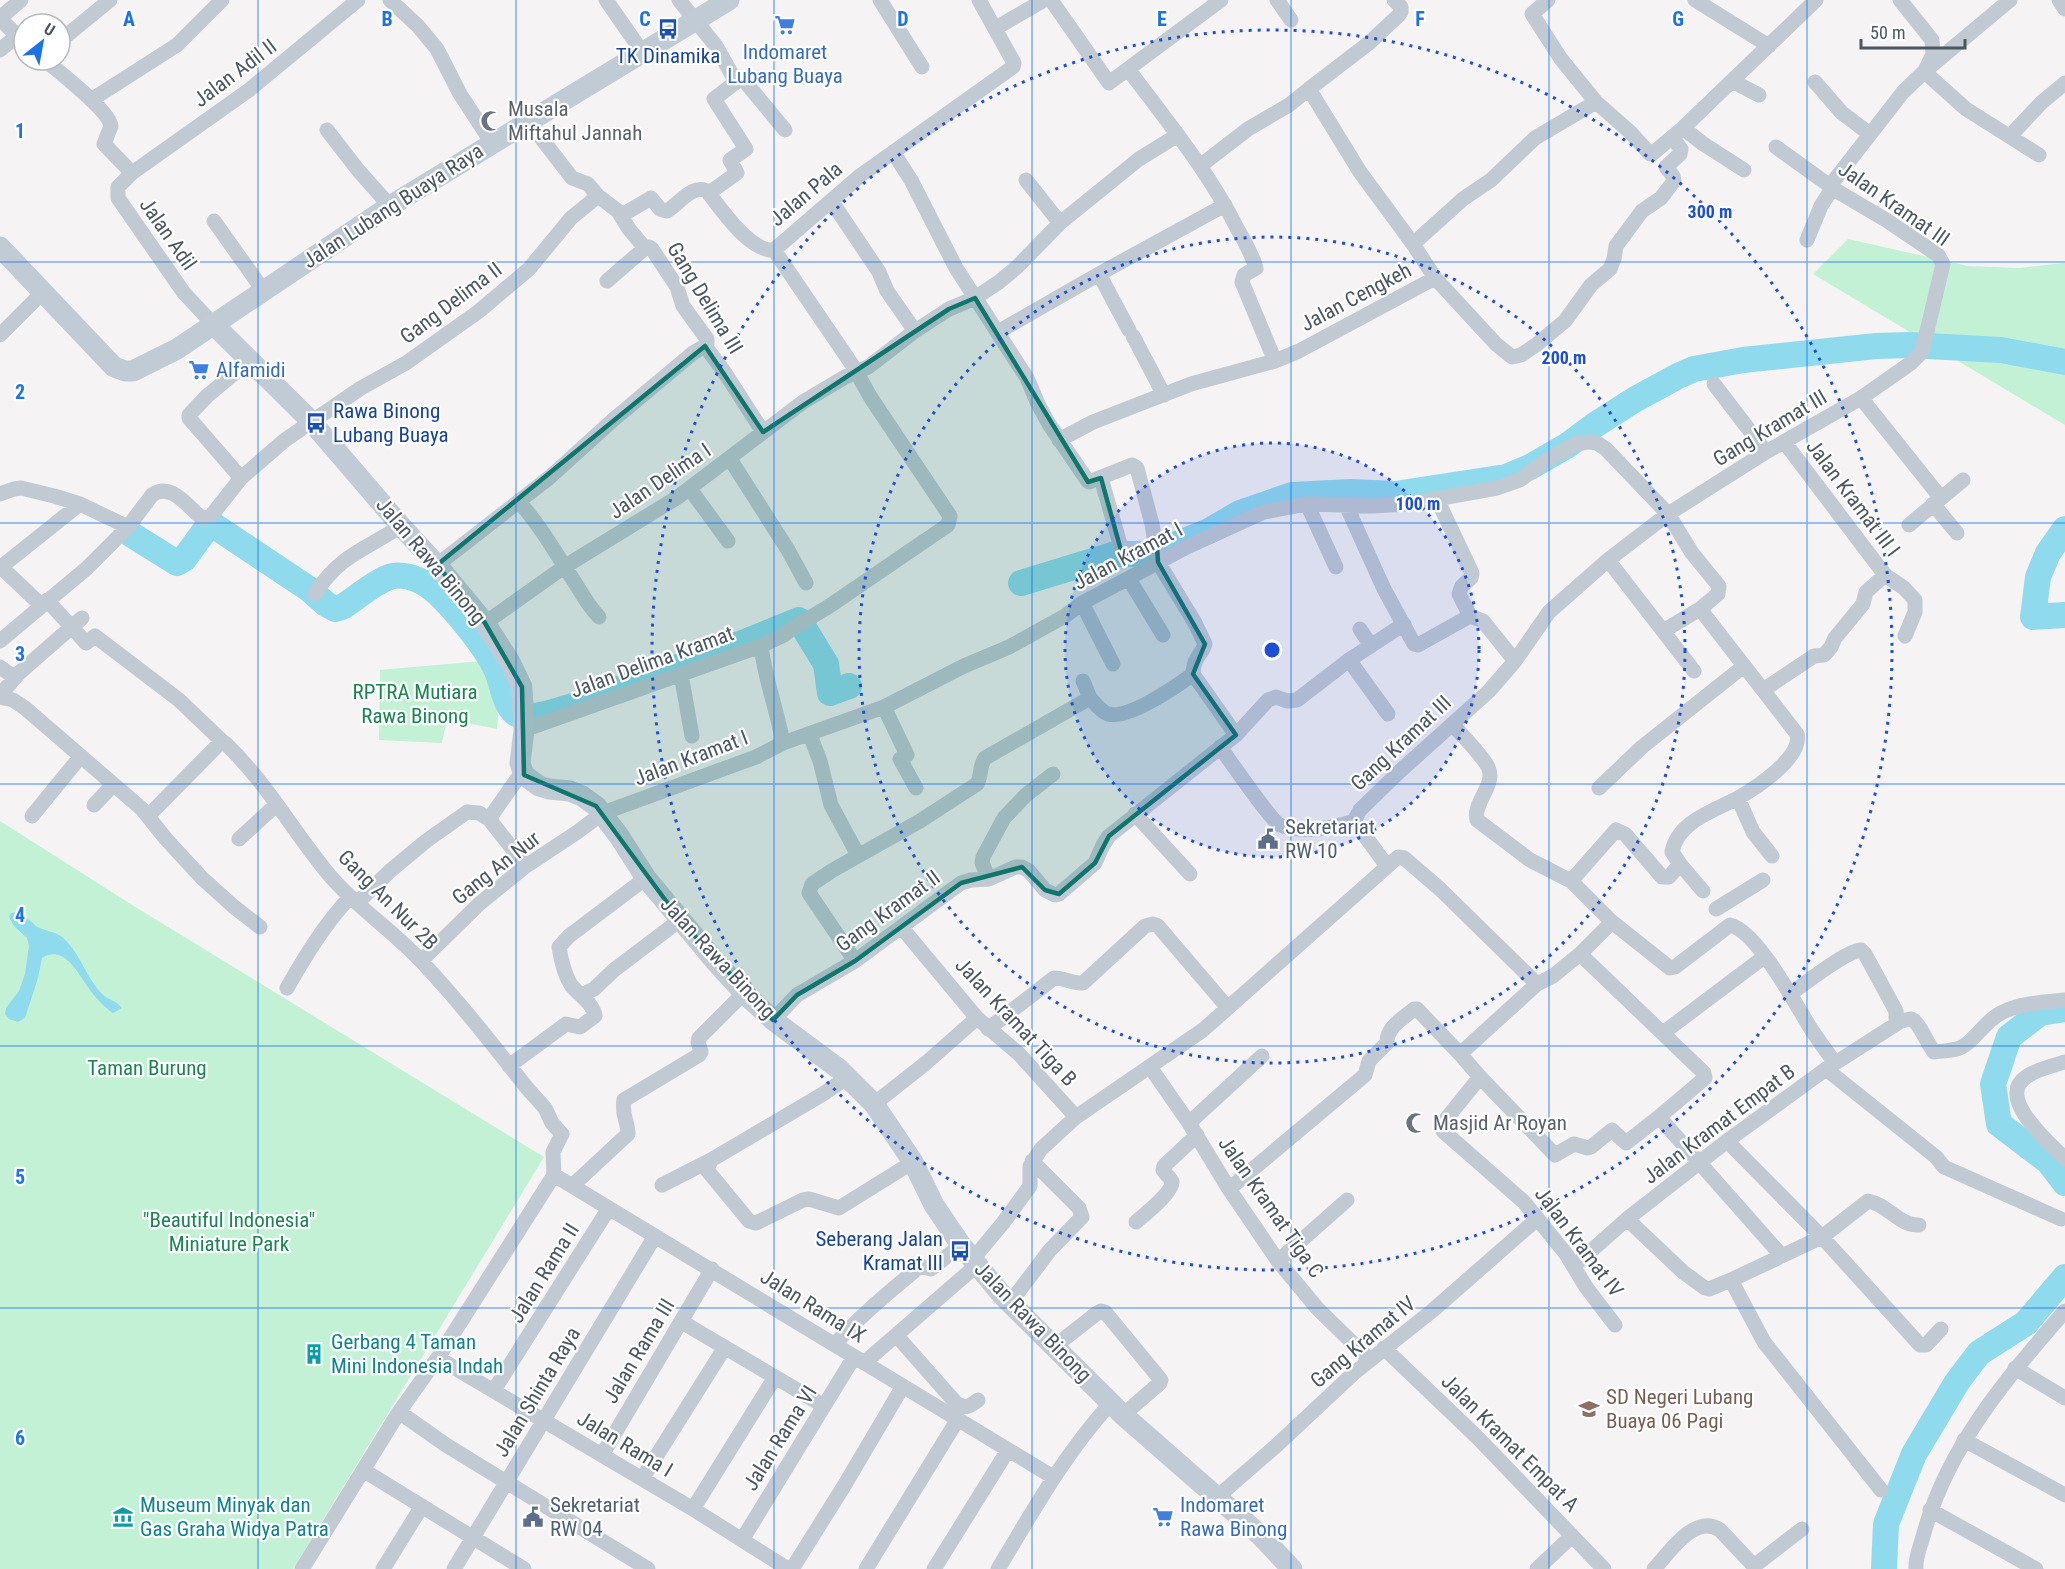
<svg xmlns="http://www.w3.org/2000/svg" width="2065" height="1569" font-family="'Roboto Condensed',sans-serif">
	<rect width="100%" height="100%" fill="#f5f3f3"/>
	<path fill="#c3f1d5" d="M1848,239L1968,266L2019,268L2065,263V425L1813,274Z
		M482,661C495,685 500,702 497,729L447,719L442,743L379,740L380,670Z
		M0,821L137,908L544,1157L293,1569H0Z"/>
	<path fill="#90daee" d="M18,912C26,916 29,920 36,926C44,931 54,931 62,937C80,952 86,978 103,995C109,1000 117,1001 122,1008L113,1013C102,1006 90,991 83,980C74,966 61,946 42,958L38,978L25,1018L18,1022L9,1019L5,1014L6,1008L19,991L25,974L29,946L27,938L14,926L9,917L11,913Z"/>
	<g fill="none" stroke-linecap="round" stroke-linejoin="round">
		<path stroke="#90daee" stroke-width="26" d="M2065,529L2048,553L2038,577L2033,617L2065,615
			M132,535L177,563L184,559L209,525H213L309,589L326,604L335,609L342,607C355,599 378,579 393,576C402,574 416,578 424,583C445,595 487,648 497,671C502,682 504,704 515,713C528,722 559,710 573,706L740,644L799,620L826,664L830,693L849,686
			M1021,583L1116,554H1140L1157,552L1209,531L1240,513L1292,495L1351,492L1395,494L1506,477L1530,467L1568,445L1595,425L1634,400L1678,376L1694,369L1743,360L1876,346L1910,345L2001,350L2065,362
			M2065,1009L2040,1013L2009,1037L1993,1084L1999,1124L2049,1162L2065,1183
			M1884,1569L1886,1524L1914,1454L1957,1382L1979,1353L2026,1323L2065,1277"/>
		<path stroke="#c1cad2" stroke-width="15" d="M390,0L418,26L437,49L460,94L492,143
			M606,0L643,53
			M679,0L716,46L736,82L714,99L746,149L730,160L737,173L709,193
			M880,0L922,67
			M1051,0L1109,83L1221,0
			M1277,0L1291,20
			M1394,0L1401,7V12L1398,16L1369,43L1309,89L1360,172L1413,244L1435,278L1496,344L1512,357L1521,355L1536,345L1565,321L1591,285L1610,269L1614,259L1616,246L1642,211L1661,198L1674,181L1673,176L1666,167L1680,154L1681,149L1672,137
			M1548,0L1532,14L1561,59L1596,102L1630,132L1650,154H1652L1683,128L1816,0
			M1695,0L1769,46
			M2010,0L1925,71L1928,75L1966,109L2039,155
			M2059,0L2065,9
			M0,18L21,0
			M0,19L24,42
			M996,28L1044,0
			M60,41L110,0
			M0,50L17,36
			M45,60C59,72 109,110 111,126L104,144L132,173
			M1128,69C1167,121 1209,172 1238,230C1245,242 1252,254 1256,268L1244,275L1242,282L1275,361
			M1732,81L1759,95
			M736,82L742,78L785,130
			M1815,82L1842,113L1870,134
			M91,100L177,45L222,0
			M528,121L572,178L588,184L598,196L618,211L629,229L645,248L649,247L652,249L677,287L683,306L707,339V343L705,346L725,373L763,432
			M1683,128L1702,143L1744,170
			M327,130L358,170L390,206
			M2010,136L2042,102L2065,83
			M893,152L911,180L956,268L1027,378L1038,404L1049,424L1087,480L1089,482L1132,465L1137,468L1152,524L1158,562L1195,623L1205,644C1201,657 1194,655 1193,674
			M1200,166L1248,129L1289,105L1309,89
			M1026,180L1060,223
			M832,202L879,272L887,291L915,331
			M622,215L651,198L660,209L667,211C679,204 692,184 707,191C720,208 750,252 774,250
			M214,221L263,290
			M1807,240L1821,206L1833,187V182L1903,92L1925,71L1933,54L1932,40L1900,0
			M1413,244L1463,199L1491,180L1535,138L1596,102
			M1099,274L1225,205
			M607,281L645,248
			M213,324L184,293L118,198V187L132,173L249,90L358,0
			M998,332L1099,274L1129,330
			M0,335L43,292
			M1133,336L1164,395
			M1714,384L1766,452
			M1861,398L1941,498
			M1059,440L1093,422L1191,384L1275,361L1299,351L1435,278
			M1785,443L1885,575L1904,588L1915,600V612L1905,636
			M730,459L788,550L806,583
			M241,478L189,418V415L207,396L249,361
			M1101,478L1122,551L1124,553L1157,546
			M690,489L728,541
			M0,494L14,489L21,488L54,496L80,504L128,527L152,495C172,481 188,508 202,518L211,516L241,478L285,440L361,388L406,363L478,312L529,269L571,218L598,196
			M1437,499L1472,573L1471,578L1462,586L1459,594L1470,616
			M519,502C539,524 554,550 570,575C581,591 585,602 599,617
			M1307,504L1336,567
			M1933,504L1957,533
			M1346,505L1384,589L1414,644L1418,645L1470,616
			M1909,525L1963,480
			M1608,560L1694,671
			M437,565L550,477L613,420L693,353L705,346
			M1129,579L1163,635
			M315,594C339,555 365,550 401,526
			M47,600L86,643L95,636L179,700L222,741
			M1082,603L1113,664
			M41,605L1,567L80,504
			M1470,616L1483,621L1515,661
			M485,623L564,567L678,497L803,402L845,377L868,367L915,331L949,309L975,298L999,282L1017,267L1060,223L1139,159L1178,135
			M1360,629L1371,646
			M1663,631L1700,609
			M0,641L87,568L128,527
			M761,646C765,679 777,710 783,743
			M1349,660L1388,714
			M0,667L15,678
			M681,674L692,736
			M1763,690L1814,656L1824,655L1831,647L1835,638L1863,604L1866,592L1885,575
			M0,695L19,673L82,618
			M0,697L13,700L25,708L142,809L166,839L202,878L233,906L260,927
			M1090,698C1095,703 1100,711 1108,714C1128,720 1177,686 1193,674L1236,735
			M884,707L907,755L900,759L916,788
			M1452,724C1461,734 1483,756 1488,767C1497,785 1472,803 1477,820L1530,860L1571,881L1612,922L1580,954L1553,976L1537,984L1460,1054L1480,1077L1443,1123V1131L1524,1202L1566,1254L1586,1287L1615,1325
			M524,730L761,646L784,635L791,629L828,607L948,525L950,516L871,398L853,366L774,250L861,175L1013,67L1014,63L979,0
			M810,735L820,761L831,805L858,855
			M1220,747C1229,759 1271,821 1280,825C1301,834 1333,828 1354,821
			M1599,788L1642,747L1744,666
			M1738,798L1753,832L1772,856
			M94,805L113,785
			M1135,814L1190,874
			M149,815L222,741L226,744C267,783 294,833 331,877C358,908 393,931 421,961C459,1001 493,1045 527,1088L545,1108L552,1123L562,1134L553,1152L554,1175
			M32,816L81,756
			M489,819L522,772
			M1354,821L1360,810L1399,772L1489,691L1515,661L1549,612L1608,560L1668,514L1766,452L1861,398L1911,363L1921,353L1928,327L1943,264L1938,255L1886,220L1837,191L1776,147
			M1354,821L1387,866
			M239,839L277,804
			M1680,864L1703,891
			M989,879L982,863L983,857L1004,818L1026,795L1053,774
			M357,903L390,871L426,841L467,812L479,813L489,819L526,866
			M1716,909L1763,880
			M1612,922L1670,968L1675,967L1730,925C1757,931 1796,1005 1811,1029C1819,1041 1827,1052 1835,1063
			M902,928L977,1018L1019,1054L1076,1117
			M1580,954L1704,1073L1705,1078L1659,1117
			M421,961L479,904L526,866L576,833L603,813L756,757L783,743L884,707L964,666L1009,647L1065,616L1082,603L1187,547L1264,512L1307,504L1372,506L1409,504L1497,488L1520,480L1544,462L1575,444L1588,442L1597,443L1606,449L1668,514L1692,553L1719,586L1718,594L1700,609L1797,734C1803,757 1756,788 1738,798C1714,811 1678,821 1672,852L1680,864L1669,877H1662L1625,834L1616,830L1571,881
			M855,961L809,893L812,884L833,870L920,821L977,784C982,775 979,766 985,758L1090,698L1083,681
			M287,988C306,955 324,925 350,897
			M1790,994C1806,983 1844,952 1861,950L1865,954L1896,1011V1024
			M582,995L594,989L614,970L680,920
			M773,1020L797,995L855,961L961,883L971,880L989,879L1015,867H1022L1029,871L1045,890L1055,895L1059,894L1095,863L1103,845L1109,836L1236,735L1268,700L1276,697L1287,701L1297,700L1349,660L1404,624
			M988,1029L1054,978C1065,978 1073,984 1083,983L1145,926L1153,924L1158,926L1228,1008
			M1663,1033L1764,957
			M2065,1062C2052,1066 2037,1069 2026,1077C1995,1098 2051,1144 2065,1159
			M509,1066L566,1024L580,1027L595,1016C593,1003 579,995 571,985C564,974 561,960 559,947L569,936L646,878
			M1150,1067L1189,1123L1229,1189L1278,1261L1317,1308L1370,1360
			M1826,1069L1936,1157L1944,1167L2061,1219
			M848,1077L823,1094L711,1160L707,1170L749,1221L756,1223L803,1200L809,1199L839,1208L913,1162
			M1480,1077L1555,1155L1574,1144L1588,1148L1591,1147L1612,1130L1626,1143L1659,1117L1782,1256
			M874,1104L926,1063L977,1018
			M1189,1123L1262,1056
			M1727,1141L1822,1237L1920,1345H1926L1941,1329
			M662,1185L711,1160
			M572,1186L628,1134C628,1120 621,1116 624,1100L699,1055L701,1052L698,1042L699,1038L744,993
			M1229,1189L1365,1075L1369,1061L1387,1043C1386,1027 1404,1018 1414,1009H1417L1460,1054
			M1627,1219L1683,1272L1705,1288L1709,1289L1731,1280L1822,1237L1868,1201C1889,1205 1899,1226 1919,1225
			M1136,1222C1144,1215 1172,1193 1172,1182C1171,1178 1165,1174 1163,1170L1164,1166L1197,1135
			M972,1260L1003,1223L1030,1186V1166L1041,1149L1076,1117L1203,1030L1398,857L1404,858L1440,889L1537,984
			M1278,1261L1347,1200
			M1574,1266L1627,1219L1727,1141L1826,1069L1901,1021C1903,1021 1909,1019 1911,1019C1918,1020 1928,1045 1934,1052C1942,1051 1954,1051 1962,1047C1975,1040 1985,1021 2001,1013C2020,1003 2044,1002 2065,1000
			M1731,1280L1764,1342L1881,1490
			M1010,1303L1050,1250L1082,1217L1079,1208L1032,1161
			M682,1322L824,1406
			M896,1335L956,1403C966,1409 969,1407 978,1400
			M835,1344C861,1315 888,1293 918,1268L924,1267L931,1269L961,1245
			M1055,1346L1096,1314L1101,1311L1105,1312L1161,1380L1160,1383L1123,1415
			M1384,1348L1477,1437L1604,1569
			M438,1358L693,1509L788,1569
			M864,1363L977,1265
			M2015,1368L2065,1398
			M494,1390L609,1208
			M399,1412L446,1445L648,1569
			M1964,1440L2065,1495
			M602,1455L712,1269
			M363,1470L524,1569
			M642,1479L725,1347
			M1216,1498L1277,1445L1354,1373L1432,1311L1537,1219
			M693,1509L775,1377
			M1930,1510L2036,1569
			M742,1540L854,1357
			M302,1569L399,1412L439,1356L554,1175L1053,1477
			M383,1569L422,1506
			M454,1569L655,1236
			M792,1569L844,1486L903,1386
			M866,1569L958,1419
			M934,1569L1008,1450
			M998,1569C1033,1511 1065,1453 1111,1403
			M1537,1569L1572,1536
			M1654,1569C1669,1553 1695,1513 1720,1530L1754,1566L1802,1529
			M1916,1569C1915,1557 1921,1545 1924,1533C1948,1446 2007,1378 2065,1311"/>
		<path stroke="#c1cbd6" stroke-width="21" d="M0,247L114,367L125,371H133L177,349L390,206L729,0
			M213,324L310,420L401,526L437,565L485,623L510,662L522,687L524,730L520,763L524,775L539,786L549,789L570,791L582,796L596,806L619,836L646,878L715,961L744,993L773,1020L839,1069L874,1104L913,1162L934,1205L961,1245L1002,1295L1123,1415L1259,1534L1292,1569"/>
	</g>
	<path fill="#0f766e" fill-opacity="0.2" stroke="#0f766e" stroke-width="4.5" stroke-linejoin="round" d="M975,298L1088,482L1101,478L1122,554L1157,546L1158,562L1205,644L1193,674L1236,735L1109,836L1095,863L1059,894L1045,890L1022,867L961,883L855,961L797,995L773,1020L680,920L596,806L524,775L522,687L485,623L437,565L705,346L763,432L949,309Z"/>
	<path fill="none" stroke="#1a73e8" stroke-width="1.5" stroke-opacity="0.55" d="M258,0V1569M516,0V1569M774,0V1569M1032,0V1569M1291,0V1569M1549,0V1569M1807,0V1569M0,262H2065M0,523H2065M0,784H2065M0,1046H2065M0,1308H2065"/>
	<circle cx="1272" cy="650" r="207" fill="#1d4ed8" fill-opacity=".12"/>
	<g fill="none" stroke="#1d4ed8" stroke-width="3" stroke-dasharray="3 6">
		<circle cx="1272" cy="650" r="207"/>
		<circle cx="1272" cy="650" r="413"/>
		<circle cx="1272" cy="650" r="620"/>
	</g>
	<defs>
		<g id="supermarket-bare" transform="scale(1.62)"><path d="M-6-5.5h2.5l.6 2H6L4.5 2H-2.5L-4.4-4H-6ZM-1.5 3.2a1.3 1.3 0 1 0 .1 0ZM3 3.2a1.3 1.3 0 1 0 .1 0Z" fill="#3f7fe0" stroke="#fff" stroke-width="2.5" paint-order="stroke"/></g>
		<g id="bus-bare" transform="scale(1.62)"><path d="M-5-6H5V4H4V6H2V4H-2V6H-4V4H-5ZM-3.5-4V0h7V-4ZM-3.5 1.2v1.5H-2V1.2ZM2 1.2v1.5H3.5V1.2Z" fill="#1a4fb4" stroke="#fff" stroke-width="2.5" paint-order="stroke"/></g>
		<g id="mosque-bare" transform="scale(1.62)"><path d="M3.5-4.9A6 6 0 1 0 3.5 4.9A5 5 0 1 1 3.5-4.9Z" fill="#6b7280" stroke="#fff" stroke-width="2.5" paint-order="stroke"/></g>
		<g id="civic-bare" transform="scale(1.62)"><path d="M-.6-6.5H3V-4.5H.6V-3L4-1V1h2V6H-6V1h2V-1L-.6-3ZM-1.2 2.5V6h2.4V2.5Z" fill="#5c6f8a" stroke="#fff" stroke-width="2.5" paint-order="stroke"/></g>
		<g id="building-bare" transform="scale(1.62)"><path d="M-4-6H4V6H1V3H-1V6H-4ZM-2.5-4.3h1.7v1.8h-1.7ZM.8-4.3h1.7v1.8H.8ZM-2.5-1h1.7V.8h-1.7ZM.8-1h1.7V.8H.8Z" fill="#0f9aa8" stroke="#fff" stroke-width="2.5" paint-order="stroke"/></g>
		<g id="school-bare" transform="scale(1.62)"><path d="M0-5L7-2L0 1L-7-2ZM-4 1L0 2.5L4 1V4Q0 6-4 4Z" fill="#8d6e63" stroke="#fff" stroke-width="2.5" paint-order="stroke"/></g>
		<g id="museum-bare" transform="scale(1.62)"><path d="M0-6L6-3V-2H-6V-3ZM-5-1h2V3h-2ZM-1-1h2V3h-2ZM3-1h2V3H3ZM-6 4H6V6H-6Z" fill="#0f9aa8" stroke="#fff" stroke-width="2.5" paint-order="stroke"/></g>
	</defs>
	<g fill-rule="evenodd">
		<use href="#supermarket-bare" x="785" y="25"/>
		<use href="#bus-bare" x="668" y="29"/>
		<use href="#mosque-bare" x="491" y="121"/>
		<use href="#supermarket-bare" x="199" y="370"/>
		<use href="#bus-bare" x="316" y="423"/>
		<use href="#civic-bare" x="1268" y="839"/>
		<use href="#mosque-bare" x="1416" y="1123"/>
		<use href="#bus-bare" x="960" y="1251"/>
		<use href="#building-bare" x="314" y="1354"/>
		<use href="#school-bare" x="1589" y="1409"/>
		<use href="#museum-bare" x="123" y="1517"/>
		<use href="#civic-bare" x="533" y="1517"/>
		<use href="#supermarket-bare" x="1163" y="1517"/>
	</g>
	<g text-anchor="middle" stroke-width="4.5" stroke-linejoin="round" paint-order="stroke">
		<g font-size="21" fill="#366cbe" stroke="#fff" text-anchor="start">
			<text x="785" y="59" text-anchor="middle">Indomaret<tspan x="785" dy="24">Lubang Buaya</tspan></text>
			<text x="216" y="377">Alfamidi</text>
			<text x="1180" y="1512">Indomaret<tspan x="1180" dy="24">Rawa Binong</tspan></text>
		</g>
		<g font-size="21" fill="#164399" stroke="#fff">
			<text x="668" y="63">TK Dinamika</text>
			<text x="333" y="418" text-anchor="start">Rawa Binong<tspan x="333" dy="24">Lubang Buaya</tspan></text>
			<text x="943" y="1246" text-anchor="end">Seberang Jalan<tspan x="943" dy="24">Kramat III</tspan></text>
		</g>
		<g font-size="21" fill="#4a5661" stroke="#fff">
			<text transform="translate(235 73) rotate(-37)" y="7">Jalan Adil II</text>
			<text transform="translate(806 194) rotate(-40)" y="7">Jalan Pala</text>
			<text transform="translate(1894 204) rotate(35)" y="7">Jalan Kramat III</text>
			<text transform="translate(393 206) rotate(-33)" y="7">Jalan Lubang Buaya Raya</text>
			<text transform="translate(168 234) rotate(55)" y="7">Jalan Adil</text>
			<text transform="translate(1356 297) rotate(-28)" y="7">Jalan Cengkeh</text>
			<text transform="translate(705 298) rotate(59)" y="7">Gang Delima III</text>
			<text transform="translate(451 303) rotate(-37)" y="7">Gang Delima II</text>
			<text transform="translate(1770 428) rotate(-31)" y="7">Gang Kramat III</text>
			<text transform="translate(660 481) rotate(-34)" y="7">Jalan Delima I</text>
			<text transform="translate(1853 498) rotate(53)" y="7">Jalan Kramat III I</text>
			<text transform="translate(1128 556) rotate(-28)" y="7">Jalan Kramat I</text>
			<text transform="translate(431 561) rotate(50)" y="7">Jalan Rawa Binong</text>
			<text transform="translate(652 662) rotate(-20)" y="7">Jalan Delima Kramat</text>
			<text transform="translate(1401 743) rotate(-43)" y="7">Gang Kramat III</text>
			<text transform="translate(691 758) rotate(-21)" y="7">Jalan Kramat I</text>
			<text transform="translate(496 868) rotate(-38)" y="7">Gang An Nur</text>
			<text transform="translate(388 900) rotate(45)" y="7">Gang An Nur 2B</text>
			<text transform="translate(888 911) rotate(-36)" y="7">Gang Kramat II</text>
			<text transform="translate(718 958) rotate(47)" y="7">Jalan Rawa Binong</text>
			<text transform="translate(1016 1022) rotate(47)" y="7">Jalan Kramat Tiga B</text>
			<text transform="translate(1719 1124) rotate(-37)" y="7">Jalan Kramat Empat B</text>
			<text transform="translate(1271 1207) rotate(55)" y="7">Jalan Kramat Tiga C</text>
			<text transform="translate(1579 1242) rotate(53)" y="7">Jalan Kramat IV</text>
			<text transform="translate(544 1273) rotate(-58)" y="7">Jalan Rama II</text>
			<text transform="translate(813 1306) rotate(32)" y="7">Jalan Rama IX</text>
			<text transform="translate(1033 1322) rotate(46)" y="7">Jalan Rawa Binong</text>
			<text transform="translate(1363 1342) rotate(-40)" y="7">Gang Kramat IV</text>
			<text transform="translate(639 1351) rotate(-59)" y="7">Jalan Rama III</text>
			<text transform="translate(537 1392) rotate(-59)" y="7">Jalan Shinta Raya</text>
			<text transform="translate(780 1438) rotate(-58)" y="7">Jalan Rama VI</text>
			<text transform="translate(1510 1443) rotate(45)" y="7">Jalan Kramat Empat A</text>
			<text transform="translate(625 1444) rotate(31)" y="7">Jalan Rama I</text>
		</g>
		<g font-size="21" fill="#5b616d" stroke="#fff" text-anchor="start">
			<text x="508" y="116">Musala<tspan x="508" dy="24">Miftahul Jannah</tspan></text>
			<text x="1433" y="1130">Masjid Ar Royan</text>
		</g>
		<g font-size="21" fill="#17864f" stroke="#fff">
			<text x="415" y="699">RPTRA Mutiara<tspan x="415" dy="24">Rawa Binong</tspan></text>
			<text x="147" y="1075">Taman Burung</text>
			<text x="229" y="1227">"Beautiful Indonesia"<tspan x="229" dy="24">Miniature Park</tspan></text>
		</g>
		<g font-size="21" fill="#4e5e75" stroke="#fff" text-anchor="start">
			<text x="1285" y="834">Sekretariat<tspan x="1285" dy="24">RW 10</tspan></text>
			<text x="550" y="1512">Sekretariat<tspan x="550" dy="24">RW 04</tspan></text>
		</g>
		<g font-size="21" fill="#0d838f" stroke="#fff" text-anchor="start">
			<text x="331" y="1349">Gerbang 4 Taman<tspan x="331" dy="24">Mini Indonesia Indah</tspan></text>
			<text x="140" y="1512">Museum Minyak dan<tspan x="140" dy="24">Gas Graha Widya Patra</tspan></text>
		</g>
		<g font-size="21" fill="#785e54" stroke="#fff" text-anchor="start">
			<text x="1606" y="1404">SD Negeri Lubang<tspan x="1606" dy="24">Buaya 06 Pagi</tspan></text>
		</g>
	</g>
	<g font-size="20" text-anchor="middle" font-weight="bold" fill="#1a73e8" stroke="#fff" stroke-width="4.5" stroke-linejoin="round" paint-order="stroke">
		<text x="129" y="26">A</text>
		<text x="387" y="26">B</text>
		<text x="645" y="26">C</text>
		<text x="903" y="26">D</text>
		<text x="1162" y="26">E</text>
		<text x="1420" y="26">F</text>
		<text x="1678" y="26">G</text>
		<text x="20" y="138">1</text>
		<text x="20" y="399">2</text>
		<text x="20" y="661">3</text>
		<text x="20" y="922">4</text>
		<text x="20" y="1184">5</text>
		<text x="20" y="1445">6</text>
	</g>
	<circle cx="1272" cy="650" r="9" fill="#1d4ed8" stroke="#fff" stroke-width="3"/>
	<g font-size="18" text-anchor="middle" font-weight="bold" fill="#1d4ed8" stroke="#fff" stroke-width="4.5" stroke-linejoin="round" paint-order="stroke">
		<text x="1710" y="218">300 m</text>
		<text x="1564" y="364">200 m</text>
		<text x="1418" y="510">100 m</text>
	</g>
	<g transform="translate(42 42) rotate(31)"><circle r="28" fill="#ffffff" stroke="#b7bbc0" stroke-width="1.5"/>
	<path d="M0-4.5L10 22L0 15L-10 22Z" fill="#1a73e8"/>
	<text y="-9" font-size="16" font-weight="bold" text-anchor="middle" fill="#4a5661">U</text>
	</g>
	<path d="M1861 39v9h104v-9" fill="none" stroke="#4a5661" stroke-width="3"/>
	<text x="1870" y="39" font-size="18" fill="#4a5661" stroke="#ffffff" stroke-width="4.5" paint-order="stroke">50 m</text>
</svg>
